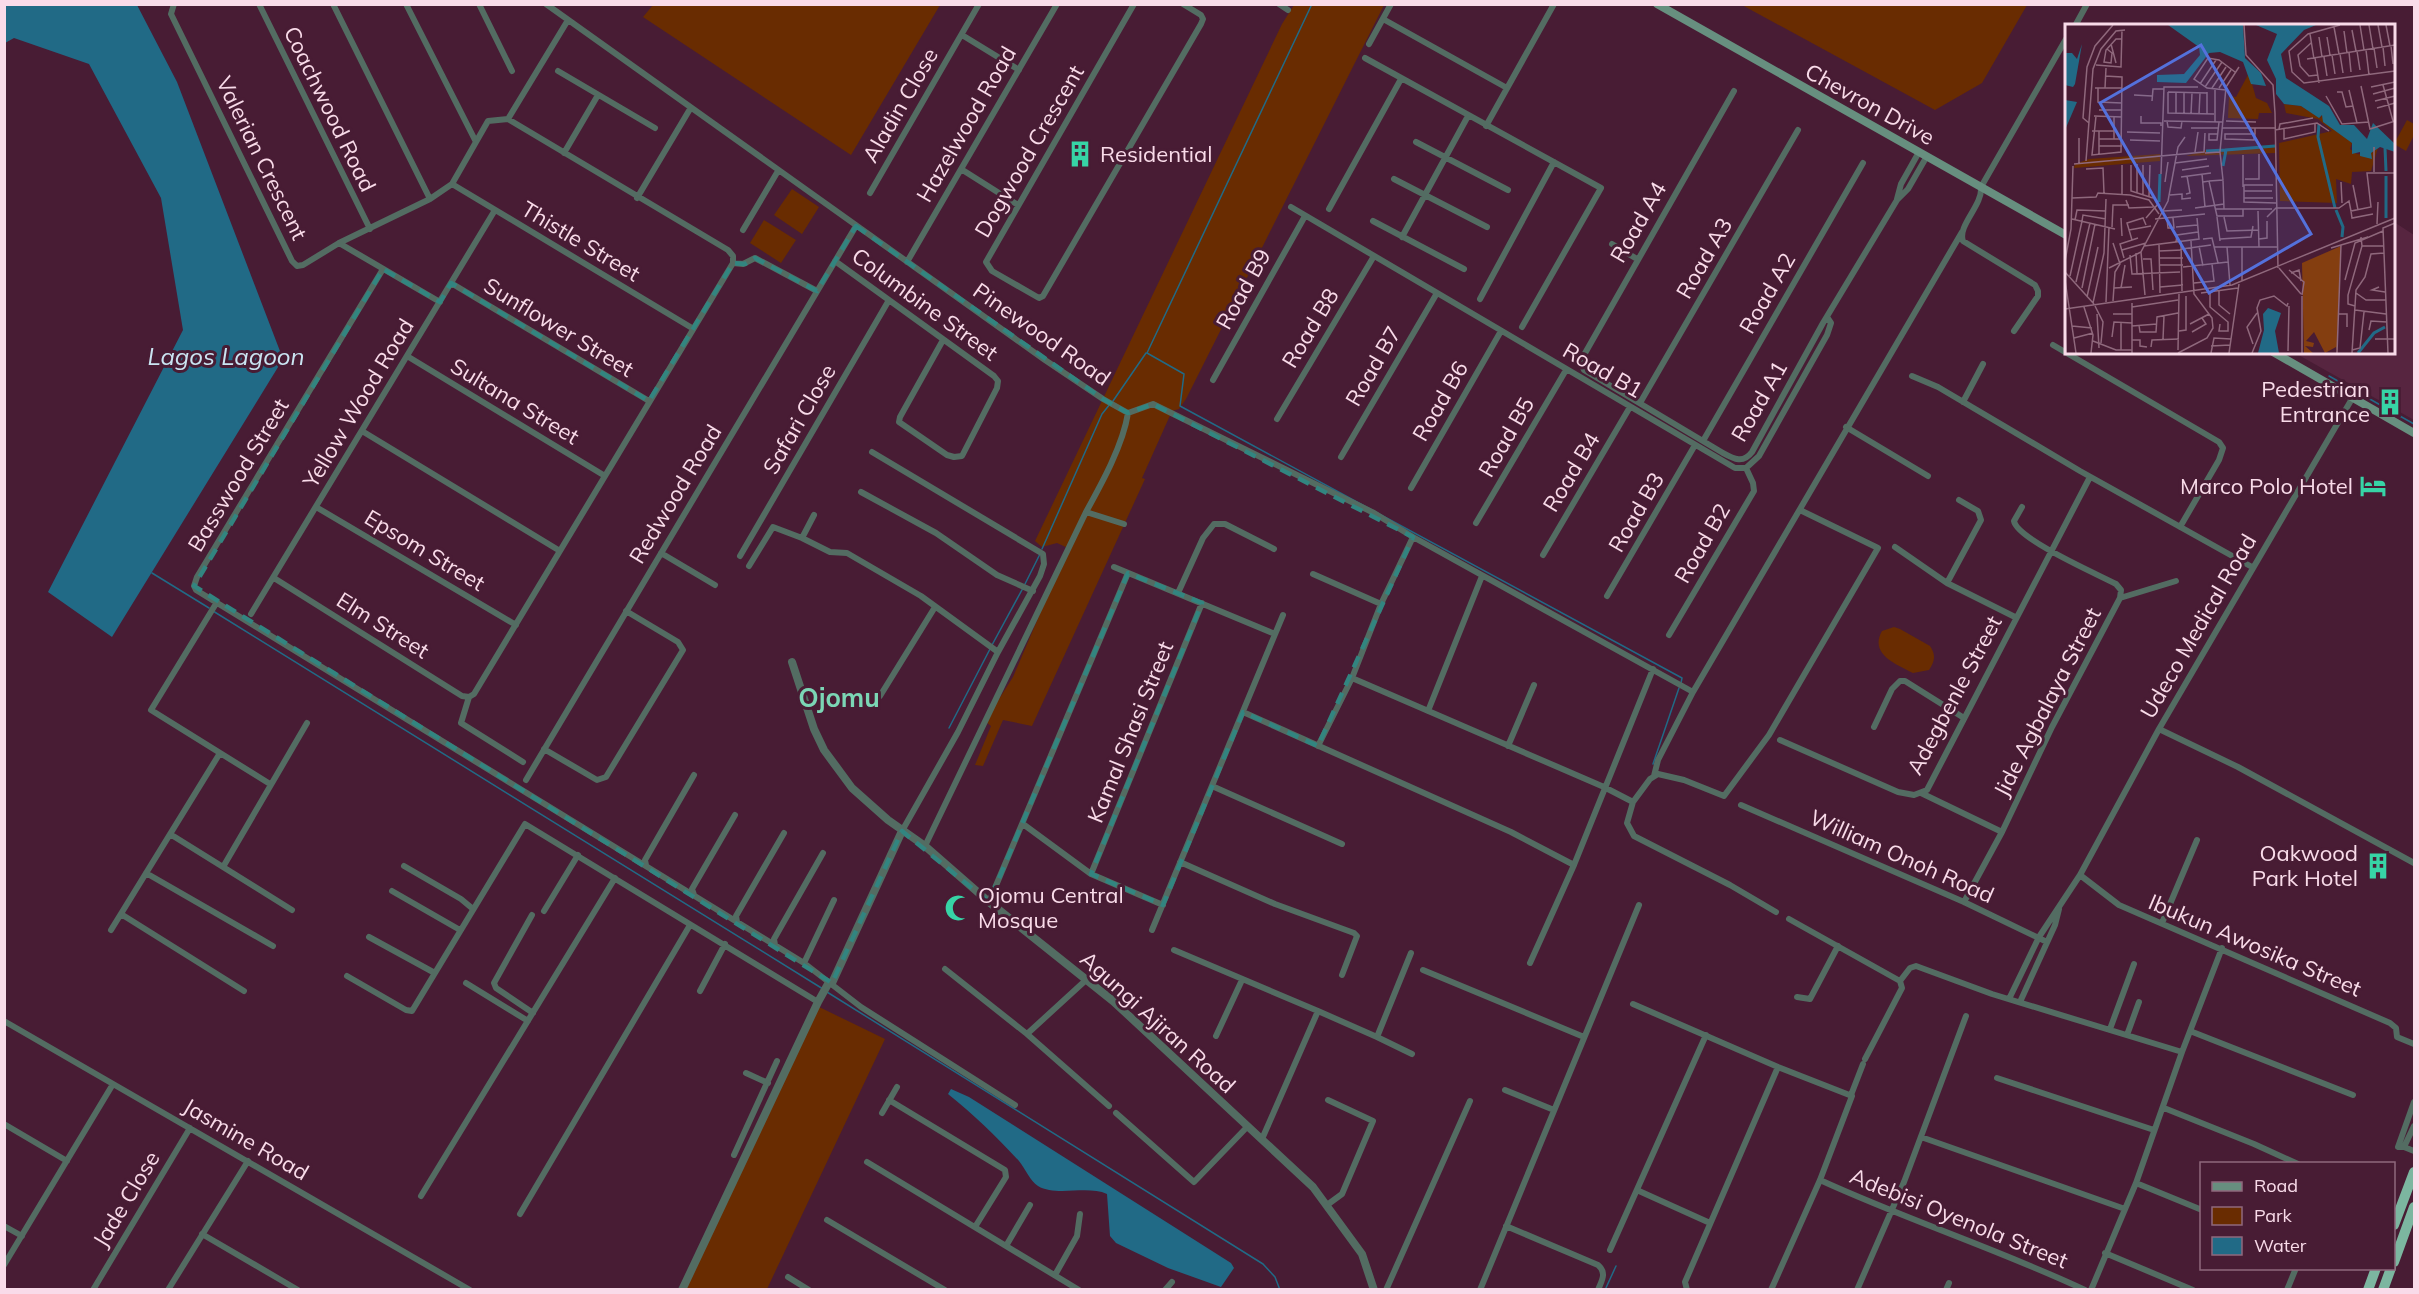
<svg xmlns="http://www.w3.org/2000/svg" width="2419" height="1294" font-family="Mulish,sans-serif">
	<rect width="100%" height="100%" fill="#481c34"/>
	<path fill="#572540" d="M2394,222L2414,235V420L2295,353L2394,352Z"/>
	<path fill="#692c01" d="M653,5V4L940,5L851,155L643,17Z
		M1294,5H1384L1186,399L1179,409L1172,411L1142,478L1145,479L1032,726L1003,720L983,766L975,765L991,726L985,721L1013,677L1068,548L1057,543L1042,547L1035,541L1282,24Z
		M1742,5H2027L1982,83L1935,110Z
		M2407,120L2414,124V135L2406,151L2394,144Z
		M792,189L819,207L802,234L774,215Z
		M764,220L796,240L781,263L750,243Z
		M1894,627L1900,629L1930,646C1936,655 1935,661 1929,670L1913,673C1896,664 1869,654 1882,631Z
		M813,1004L885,1039L767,1289L683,1290Z"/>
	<path fill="#216a86" d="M5,4L137,5L177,82L283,359L112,637L48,592L183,330L161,198L89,64L14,38L5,43Z
		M951,1089L969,1097L1231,1263L1234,1268L1221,1287L1168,1268L1116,1243L1110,1236L1107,1194C1087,1185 1056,1197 1038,1186C1030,1181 1025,1168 1019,1161C996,1136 974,1115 948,1094Z"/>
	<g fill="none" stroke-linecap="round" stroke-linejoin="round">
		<path stroke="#216a86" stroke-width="1.5" d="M1312,4L1147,353L1184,374L1180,406L1682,678L1681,683
			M2329,376L2414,424
			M1113,401L1146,353
			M1042,549L1102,414L1110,404
			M152,573L209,608
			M1025,584L1040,554
			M213,611L823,989
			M992,645L1023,588
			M949,728L990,649
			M1653,764L1679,688
			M827,992L1263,1264L1275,1277L1280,1290
			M1605,1290L1616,1266"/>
		<path stroke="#536c62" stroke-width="6" d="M174,4L171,14L292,261L297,266L303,265L339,243L430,199L452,184L488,121L508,119L568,20
			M259,4L370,229
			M333,4L430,199
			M406,4L476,142
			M479,4L512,71
			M546,4L1045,360L1103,399L1128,413C1123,445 1102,483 1086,512L925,846
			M1134,4L986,262L992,271L1039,298L1043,296L1201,24L1203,19L1201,15L1183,4
			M1279,4L1288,10
			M1383,19L1507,88
			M2075,26L2087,4
			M962,35L1019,70
			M1369,44L1391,4
			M1365,58L1601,188L1522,327
			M558,71L655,128
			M1734,91L1580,362L1584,370L1723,453C1734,459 1743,464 1752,452L1823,323L1897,200L1908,189L1927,156
			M1486,126L1554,4
			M1416,142L1508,190
			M564,153L598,95
			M961,169L1018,205
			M1394,179L1487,227
			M452,184L692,328
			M870,193L979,4
			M637,198L690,109
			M1897,199L1901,184L1919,152
			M1291,207L1735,468H1746L1759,456L1827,335L1831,323L1827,317
			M1329,209L1401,79
			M1373,221L1464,269
			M743,230L778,171
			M1402,237L1468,116
			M339,243L440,302
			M1612,244L1637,259
			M835,261L994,376L998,381L997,388L962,456L954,457L947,455L899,422L900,417L943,340
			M907,262L1057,4
			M733,263L743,264L755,258L817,291
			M383,269L197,577L194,586L196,590L804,963L861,1007L1015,1105
			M451,283L649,401
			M1480,299L1554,162
			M2014,331L2038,296V291L2035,285L1963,241C1957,226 1983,205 1981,187L2066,39
			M2053,345L2219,442L2223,448L2219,460L2180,527
			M407,356L605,476
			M1912,376L1938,387L2080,471L2252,567
			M1213,380L1305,216
			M1963,402L1983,364
			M1640,403L1798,130
			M1128,413L1153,404L1374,513L1413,537L1381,604L1352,678
			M1277,419L1374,256
			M1846,427L1928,476
			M362,431L560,551
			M1703,441L1863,163
			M872,452L1043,554L1044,564L1040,576L998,652L958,732L902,831
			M1341,457L1437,293
			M1411,488L1501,331
			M861,492L936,533L997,575L1033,591
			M316,507L516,625
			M1086,512L1124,524
			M814,515L802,538L830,552L847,553L921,596L998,652
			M1476,523L1566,370
			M1413,537L1693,692
			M1895,547L1947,583L2015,617
			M661,553L715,585
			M1543,555L1630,407
			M740,556L889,300
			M749,566L773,527L802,538
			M1114,567L1275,634
			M1313,574L1381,604
			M274,578L462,696L469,697L474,694L733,263V256L728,250L508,119
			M1947,583L1981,520L1978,511L1959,500
			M1178,593L1203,538L1214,524H1225L1274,549
			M1607,596L1695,445
			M2120,598L2176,581
			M217,602L151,710L270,784
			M251,614L495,210
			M1669,635L1754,491L1753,483L1746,468
			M880,696L935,607
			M469,697L461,723L523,762
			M1428,711L1482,576
			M1243,712L1511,832L1574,865
			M1874,727L1892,689L1900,681H1905L1964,718
			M2159,729L2238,767L2414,863
			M1780,740L1898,792L1914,795L1927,790L2090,477
			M1318,746L1352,678L1604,787L1633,802L1650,779L1658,774L1684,780L1724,796L1769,735L1878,548L1800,510
			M1508,746L1534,685
			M544,749L597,780L606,777L683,650L678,642L626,611
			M1654,776L1658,760L1693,692L1962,232
			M526,780L856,226
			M1212,786L1342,844
			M1921,793L2002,832
			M1633,802L1627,823L1634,836L1730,885L1776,912
			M1741,805L1964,902L2047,942
			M1023,824L1091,874L1163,905
			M170,834L292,910
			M1180,862L1275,904L1354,933L1357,936L1342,975
			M646,865L645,860L694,775
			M404,866L461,899L473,909
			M223,867L307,723
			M146,873L273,946
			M1091,874L1202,603
			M2080,875L2119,905L2390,1023L2396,1028L2397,1037L2414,1044
			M392,891L460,930
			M694,895L692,889L735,815
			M989,902L1128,573
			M1964,902L2002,832L2052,727L2120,598L2121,590L2116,584C2097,574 2017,539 2014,521L2022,507
			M544,911L578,855
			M121,914L244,991
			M532,915L494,983L496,988L533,1013
			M1789,919L1900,981
			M737,922L736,916L784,833
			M2162,923L2197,840
			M111,930L220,753
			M1152,930L1283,615
			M369,937L433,972
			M775,945L774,939L823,853
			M1174,950L1318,1011
			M804,963L834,900
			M1530,963L1574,865L1653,669
			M945,969L1027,1034L1109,1106
			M1423,970L1584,1037
			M347,976L406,1010L412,1011L525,824L818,1002
			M466,983L528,1021
			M700,991L725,944
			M1797,997L1810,999L1838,946
			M2009,999L2039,937L2080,875L2159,729L2353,397
			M2020,1002L2055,925L2059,909
			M1633,1004L1778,1067L1852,1096L1820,1180L1771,1290
			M4,1021L470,1290
			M2110,1029L2134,964
			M2190,1031L2353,1095
			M1027,1034L1086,980
			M2127,1035L2139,1002
			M1216,1036L1242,980
			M1377,1037L1412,1054
			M1865,1059L1902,988L1900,981L1910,968L1916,966L1992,994L2182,1052
			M746,1073L768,1083
			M1997,1078L2154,1130
			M1505,1090L1554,1110
			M1851,1095L1863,1064
			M889,1100L1005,1170L1006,1177L975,1227
			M2414,1102L2398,1147H2404L2414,1126
			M2164,1108L2254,1144L2298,1164
			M882,1113L897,1087
			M1116,1113L1194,1182L1248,1126
			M4,1124L67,1161
			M1921,1137L2125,1209
			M1262,1139L1318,1011L1377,1037L1411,953
			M2404,1147L2414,1151
			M734,1155L777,1061
			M867,1162L1079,1290
			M1820,1180C1907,1220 1998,1249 2085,1290
			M2136,1183L2202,1210
			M1639,1191L1710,1223
			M421,1196L615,878
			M1327,1205L1342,1194L1373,1121L1328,1100
			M520,1214L690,925
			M827,1220L945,1290
			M4,1226L22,1236
			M1506,1226L1598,1265C1607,1273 1602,1280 1598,1290
			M202,1234L298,1290
			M1006,1246L1030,1205
			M1610,1250L1706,1035
			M2105,1253L2193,1290
			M4,1265L113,1084
			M1055,1275L1077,1236L1080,1214
			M788,1277L809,1290
			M93,1290L190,1128
			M168,1290L248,1161
			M1165,1290L1172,1282
			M1386,1290L1470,1101
			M1480,1290L1639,905
			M1687,1290L1685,1282L1778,1067
			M1857,1290L1904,1182L1966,1016
			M1946,1290L1949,1283
			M2091,1290L2136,1183L2182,1052L2222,948
			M2287,1290L2296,1268"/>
		<path stroke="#536c62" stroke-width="8" d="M792,662L814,729L824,750L852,788L888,820L925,846L989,902L1113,1001L1313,1187L1362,1254L1374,1290
			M682,1290L818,1002L828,984L832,983L902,831"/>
		<path stroke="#678f7f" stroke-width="8" d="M1657,4L2066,235
			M2273,352L2414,433"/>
		<path stroke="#7cb6a0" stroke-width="10" d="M2394,1225L2414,1172
			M2394,1262L2414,1207
			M2368,1290L2376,1268
			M2383,1290L2391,1268"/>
	</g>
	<path fill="none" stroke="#328580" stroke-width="4.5" stroke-dasharray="12 8" stroke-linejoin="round" d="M856,226L1103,399L1128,413L1153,404L1413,537L1318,746L1243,712L1163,905L1091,874L1202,603L1128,573L989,902L902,831L832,983L194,586L383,269L440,302L451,283L649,401L733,263L745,264L755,258L817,291Z"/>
	<defs>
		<g id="building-bare" transform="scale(2.07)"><path d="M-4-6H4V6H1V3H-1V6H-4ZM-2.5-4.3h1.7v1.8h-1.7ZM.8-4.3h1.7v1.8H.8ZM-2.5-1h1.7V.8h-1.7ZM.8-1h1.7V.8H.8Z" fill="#37d4a6" stroke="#481c34" stroke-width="2.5" paint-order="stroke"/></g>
		<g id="hotel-bare" transform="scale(2.07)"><path d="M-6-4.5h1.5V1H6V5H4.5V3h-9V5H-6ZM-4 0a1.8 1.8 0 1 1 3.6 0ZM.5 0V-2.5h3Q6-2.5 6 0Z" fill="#37d4a6" stroke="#481c34" stroke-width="2.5" paint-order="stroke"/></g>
		<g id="mosque-bare" transform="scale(2.07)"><path d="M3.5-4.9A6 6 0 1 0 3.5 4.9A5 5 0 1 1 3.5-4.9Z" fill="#37d4a6" stroke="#481c34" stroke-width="2.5" paint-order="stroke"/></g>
	</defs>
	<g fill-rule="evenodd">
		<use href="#building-bare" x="1080" y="154"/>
		<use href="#building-bare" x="2390" y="402"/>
		<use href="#hotel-bare" x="2373" y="486"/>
		<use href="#building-bare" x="2378" y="866"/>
		<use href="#mosque-bare" x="958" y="908"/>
	</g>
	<g text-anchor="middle" stroke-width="6" stroke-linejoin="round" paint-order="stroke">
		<g font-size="22" fill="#f9dbe9" stroke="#481c34">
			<text transform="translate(1870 104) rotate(29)" y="8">Chevron Drive</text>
			<text transform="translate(900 105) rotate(-60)" y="8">Aladin Close</text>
			<text transform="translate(330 109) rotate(64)" y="8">Coachwood Road</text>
			<text transform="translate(966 124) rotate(-60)" y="8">Hazelwood Road</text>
			<text transform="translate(1029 151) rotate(-60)" y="8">Dogwood Crescent</text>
			<text transform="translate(262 158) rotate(64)" y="8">Valerian Crescent</text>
			<text transform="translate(1638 222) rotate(-60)" y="8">Road A4</text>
			<text transform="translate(581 241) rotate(31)" y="8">Thistle Street</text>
			<text transform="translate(1704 258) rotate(-60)" y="8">Road A3</text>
			<text transform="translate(1243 289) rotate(-61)" y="8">Road B9</text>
			<text transform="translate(1767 293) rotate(-60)" y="8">Road A2</text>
			<text transform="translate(925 304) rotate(36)" y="8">Columbine Street</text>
			<text transform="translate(559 327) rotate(31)" y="8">Sunflower Street</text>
			<text transform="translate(1310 328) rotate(-59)" y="8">Road B8</text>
			<text transform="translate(1042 334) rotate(35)" y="8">Pinewood Road</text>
			<text transform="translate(1373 366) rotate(-60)" y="8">Road B7</text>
			<text transform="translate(1603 370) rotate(30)" y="8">Road B1</text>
			<text transform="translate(515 401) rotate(31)" y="8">Sultana Street</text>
			<text transform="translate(1440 401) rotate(-60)" y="8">Road B6</text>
			<text transform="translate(1759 401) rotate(-60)" y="8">Road A1</text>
			<text transform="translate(358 403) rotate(-59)" y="8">Yellow Wood Road</text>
			<text transform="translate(799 419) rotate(-60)" y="8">Safari Close</text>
			<text transform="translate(1506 437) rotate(-60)" y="8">Road B5</text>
			<text transform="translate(1571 472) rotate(-59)" y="8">Road B4</text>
			<text transform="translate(238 475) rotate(-59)" y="8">Basswood Street</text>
			<text transform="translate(675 494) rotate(-59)" y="8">Redwood Road</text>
			<text transform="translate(1636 512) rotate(-60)" y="8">Road B3</text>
			<text transform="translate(1702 543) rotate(-60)" y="8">Road B2</text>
			<text transform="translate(425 550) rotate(31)" y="8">Epsom Street</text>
			<text transform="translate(383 625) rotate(32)" y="8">Elm Street</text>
			<text transform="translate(2198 626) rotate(-60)" y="8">Udeco Medical Road</text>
			<text transform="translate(1954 695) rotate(-62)" y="8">Adegbenle Street</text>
			<text transform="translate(2047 702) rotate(-63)" y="8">Jide Agbalaya Street</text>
			<text transform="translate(1130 732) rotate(-68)" y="8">Kamal Shasi Street</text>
			<text transform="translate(1902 856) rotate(24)" y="8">William Onoh Road</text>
			<text transform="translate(2255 945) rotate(23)" y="8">Ibukun Awosika Street</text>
			<text transform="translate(1158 1022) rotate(42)" y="8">Agungi Ajiran Road</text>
			<text transform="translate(246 1139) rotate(30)" y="8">Jasmine Road</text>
			<text transform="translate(126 1199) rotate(-59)" y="8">Jade Close</text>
			<text transform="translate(1959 1218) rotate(22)" y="8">Adebisi Oyenola Street</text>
		</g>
		<g font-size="22" fill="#f9dbe9" stroke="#481c34" text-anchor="end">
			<text x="1100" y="162" text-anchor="start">Residential</text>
			<text x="2370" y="397">Pedestrian<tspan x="2370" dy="25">Entrance</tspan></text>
			<text x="2353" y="494">Marco Polo Hotel</text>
			<text x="2358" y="861">Oakwood<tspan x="2358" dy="25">Park Hotel</tspan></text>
			<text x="978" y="903" text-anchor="start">Ojomu Central<tspan x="978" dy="25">Mosque</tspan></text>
		</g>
		<g font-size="24" font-style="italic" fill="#cae5f2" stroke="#481c34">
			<text x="226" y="365">Lagos Lagoon</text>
		</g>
		<g font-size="26" font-weight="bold" fill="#7bd6b5" stroke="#481c34">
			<text x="839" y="707">Ojomu</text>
		</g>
	</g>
	<g transform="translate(2065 24)">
		<rect width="330" height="330" fill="#481c34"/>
		<path d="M184,49L191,74L202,79L207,89H194L193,95L163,94L164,72L171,73ZM219,80L236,82L255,94L257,91L287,119L285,125L292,130L303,131L313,124L306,147L287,148L286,160L271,155L272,179L215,177L214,119L267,107L253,95L221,89ZM210,122V129L121,132L141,126ZM95,130V137L9,144L10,140L24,135Z" fill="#692c01"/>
		<path d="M276,222L272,329L271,323L260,329L249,308L241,317L249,319L248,323L240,322L248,329H239L237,239Z" fill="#843e10"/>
		<path d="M103,1H178L180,34L196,49L201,62L186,60L178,38L155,28L144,29L121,59L92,58V51L119,50L135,31L134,23ZM191,1H251L239,6L216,30L221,54L264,82L275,101H289L302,115L308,99L330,120V128L315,123L306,129L307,135L295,132V128L287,130V119L258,98L257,91L254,94L236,82L219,80L211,70V55L202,36L212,10ZM17,20L10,60L8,63L0,61V29H7L12,35ZM0,76L12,78L0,106ZM203,284L216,289L210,307L214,329H193L199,306L198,290Z" fill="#216a86"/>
		<path fill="none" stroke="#216a86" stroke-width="3" d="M254,100L253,113L270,184M320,124L321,147M141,127L160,126M158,142L161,126L210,122M321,152V194M94,178L95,150M271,186L278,203L277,213M293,329L309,309L320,303"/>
		<path fill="none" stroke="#8f687c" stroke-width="1.5" d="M179,1L181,31L208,61L210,89M275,1L243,10L224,27L227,48L239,59L330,47M295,1L299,26M304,1L308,25M313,1L317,23M321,1L325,22M269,3L274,30M287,6L291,27M279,7L282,29M245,10L249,35M254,13L257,33M262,13L265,31M246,19L233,31L235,42L244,52L253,51M46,20L51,39M326,22L328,40M318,23L320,42M309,24L312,44M42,25L47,29L46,39L39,38L41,26L42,25L51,15H57M301,26L304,51M292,27L295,46M284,28L286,48M275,30L278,49M267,31L270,50M259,33L262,52M250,34L254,59M242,35L330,21M31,41L56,43L57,6M135,60L151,36M318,61L328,97M296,62L305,105L330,97M140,63L157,38M306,63L330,58M30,64H57M33,64V78L57,79M40,64L41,44M147,64L161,43M154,64L166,46M150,66V98M161,66L142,64L129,55L143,34L154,36L170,48M284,66L292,99M103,68V89L149,90M103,68L142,69M272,68H277L281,83L288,82M308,70L330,64M69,71L87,72M261,72L277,100L304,98M87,77L88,65H99M310,77L330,72M312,84L330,79M34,86H57M111,89V68M119,89V69M210,89L213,244M126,90L127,69M134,90L135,69M142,90V68M29,92L57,93M31,92L27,131L56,128L57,53L40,52M76,92V99H96V102M99,97L157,98M102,97L103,103L116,104L117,97M161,97L191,98M24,99L18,94L22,43L30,22L48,1M126,104H153M157,104H210M219,104V115L250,108V99M214,105L215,100L248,94M210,106L252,99L264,107M27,107H49M34,107V130M62,108L95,109M152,110H144V116H152L154,98M190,110H160V115L189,116V115L190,110V104M34,115H57M49,115V92M65,116L95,117M34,122H57M309,123V148M130,128L133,108M140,129L155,128L161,63L174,43M21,137L28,45L36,25L51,7L60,6M14,139V114M110,139L142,135M9,140L139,128L140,109M57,141V170M66,141V167L88,174M21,145L38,144L39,169M117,146L144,142M96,150L99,63H133M137,150L140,183M116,153L146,149M180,155H194V130M158,156L159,185M144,157L158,156L155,128M100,158L103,138M138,158L144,157L152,192H178V185M276,158L277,179M208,161H179V178L211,179M288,161L293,186M178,163V131M179,167H207M72,169V140M121,170L125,169L122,152M78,171V141M105,171L117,170V175L126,174M84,172L85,141M7,174L31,173L33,169L65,171L84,176L94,190M179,174H208M61,176L64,184L88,183M130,184L159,180M150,185H207M98,187L117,186M193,187L194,223M286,187L287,194L308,190M152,193L155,217M159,193L162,207L194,206M202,193L211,184H274L284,177L286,187L306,183L302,149H330M56,194L57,212M81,194L93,180M7,195L50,205M90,195L140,190M102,195L103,204H109L108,194M10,196L12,186L41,187M17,197L18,191L41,195M312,200L313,178M47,203L48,181H64M111,203L132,201M64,206L86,202M138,215L147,214L153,239M155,215L186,213L188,202M194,215L202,214V197M67,216L62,199L78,194L81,201M111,218L112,211L133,208M116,218L117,267M48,219L55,240L50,248L48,277M94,220L95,269M79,222L134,215L132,194M134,222L138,242M297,222H319M149,223H212M162,223L165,261M177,223V257M266,224L303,213M117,225L146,221M57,226L81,219M94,227L117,226M71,229L72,249M65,231L67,250L115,248M59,234L55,220L73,214M95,234H118M78,235H86L88,266M0,237L6,205L8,142M95,241H118M118,243L163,238M44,244L76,228M214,244L236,270M224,246L239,258L237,271M0,248L29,280M226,249L234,246L236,257M5,252L17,197M0,256L11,329M280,256L290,219L318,207M11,258L25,199M129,259L149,257L147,240M95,263L118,261M314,263L307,266L320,268M17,264L30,200M49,264L67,263M56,264L60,241M154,267V281L165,290M145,268V283L163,298V307H154L155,300M136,269L173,264M291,269L301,276H321M80,271L76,228L103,177L113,123L120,113M237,272V329M22,273L33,223M41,278L44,203M28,279L39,229L41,175M67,279V329M30,282L38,298L36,319M290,282L283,280V271L297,222L296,213M19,283L28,311L26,329M67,283L113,276M0,285L167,261L330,194M290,286L321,290M32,290L34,324M48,290H67M274,290H282V303M0,298L1,329M56,298V326M125,300L144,290M74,301L75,308H91L92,293L113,289M7,302L27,304M67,302L92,300M304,306L306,297L322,298M114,307L121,306V272M127,308L141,300L137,294M47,313L49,298L67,299M9,314L28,309M98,315L99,292M310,315H330M67,316H75V322L82,323M28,317L51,326H67M188,320L182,303L192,289M146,322L165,321M86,323L87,316L114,315M113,326L114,270M287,326L295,324L299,288M223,327L224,282M113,329L142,314L148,304L147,294L129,270L126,217M146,329L149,314L166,315M164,329L174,260M187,329L196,307L192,284L195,276L209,272L222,282L223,279M272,329L276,221M287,329L291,266L300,253L306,230L319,229M323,329L318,204L330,199"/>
		<path fill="#5471dc" fill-opacity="0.15" stroke="#5471dc" stroke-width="3" d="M136,21L246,210L144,269L35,79Z"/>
		<rect width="330" height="330" fill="none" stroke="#f9dbe9" stroke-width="3"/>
	</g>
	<rect width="2419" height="1294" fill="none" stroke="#f9dbe9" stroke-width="12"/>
	<rect x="2200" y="1162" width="195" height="108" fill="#481c34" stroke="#8f687c" stroke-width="1.5"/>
	<rect x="2212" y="1182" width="30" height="9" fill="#678f7f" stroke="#8f687c" stroke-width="1.5"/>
	<text x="2254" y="1192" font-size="18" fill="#f9dbe9">Road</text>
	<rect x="2212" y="1207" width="30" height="18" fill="#692c01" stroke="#8f687c" stroke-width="1.5"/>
	<text x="2254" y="1222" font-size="18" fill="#f9dbe9">Park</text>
	<rect x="2212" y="1237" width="30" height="18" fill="#216a86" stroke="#8f687c" stroke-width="1.5"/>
	<text x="2254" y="1252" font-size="18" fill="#f9dbe9">Water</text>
</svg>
